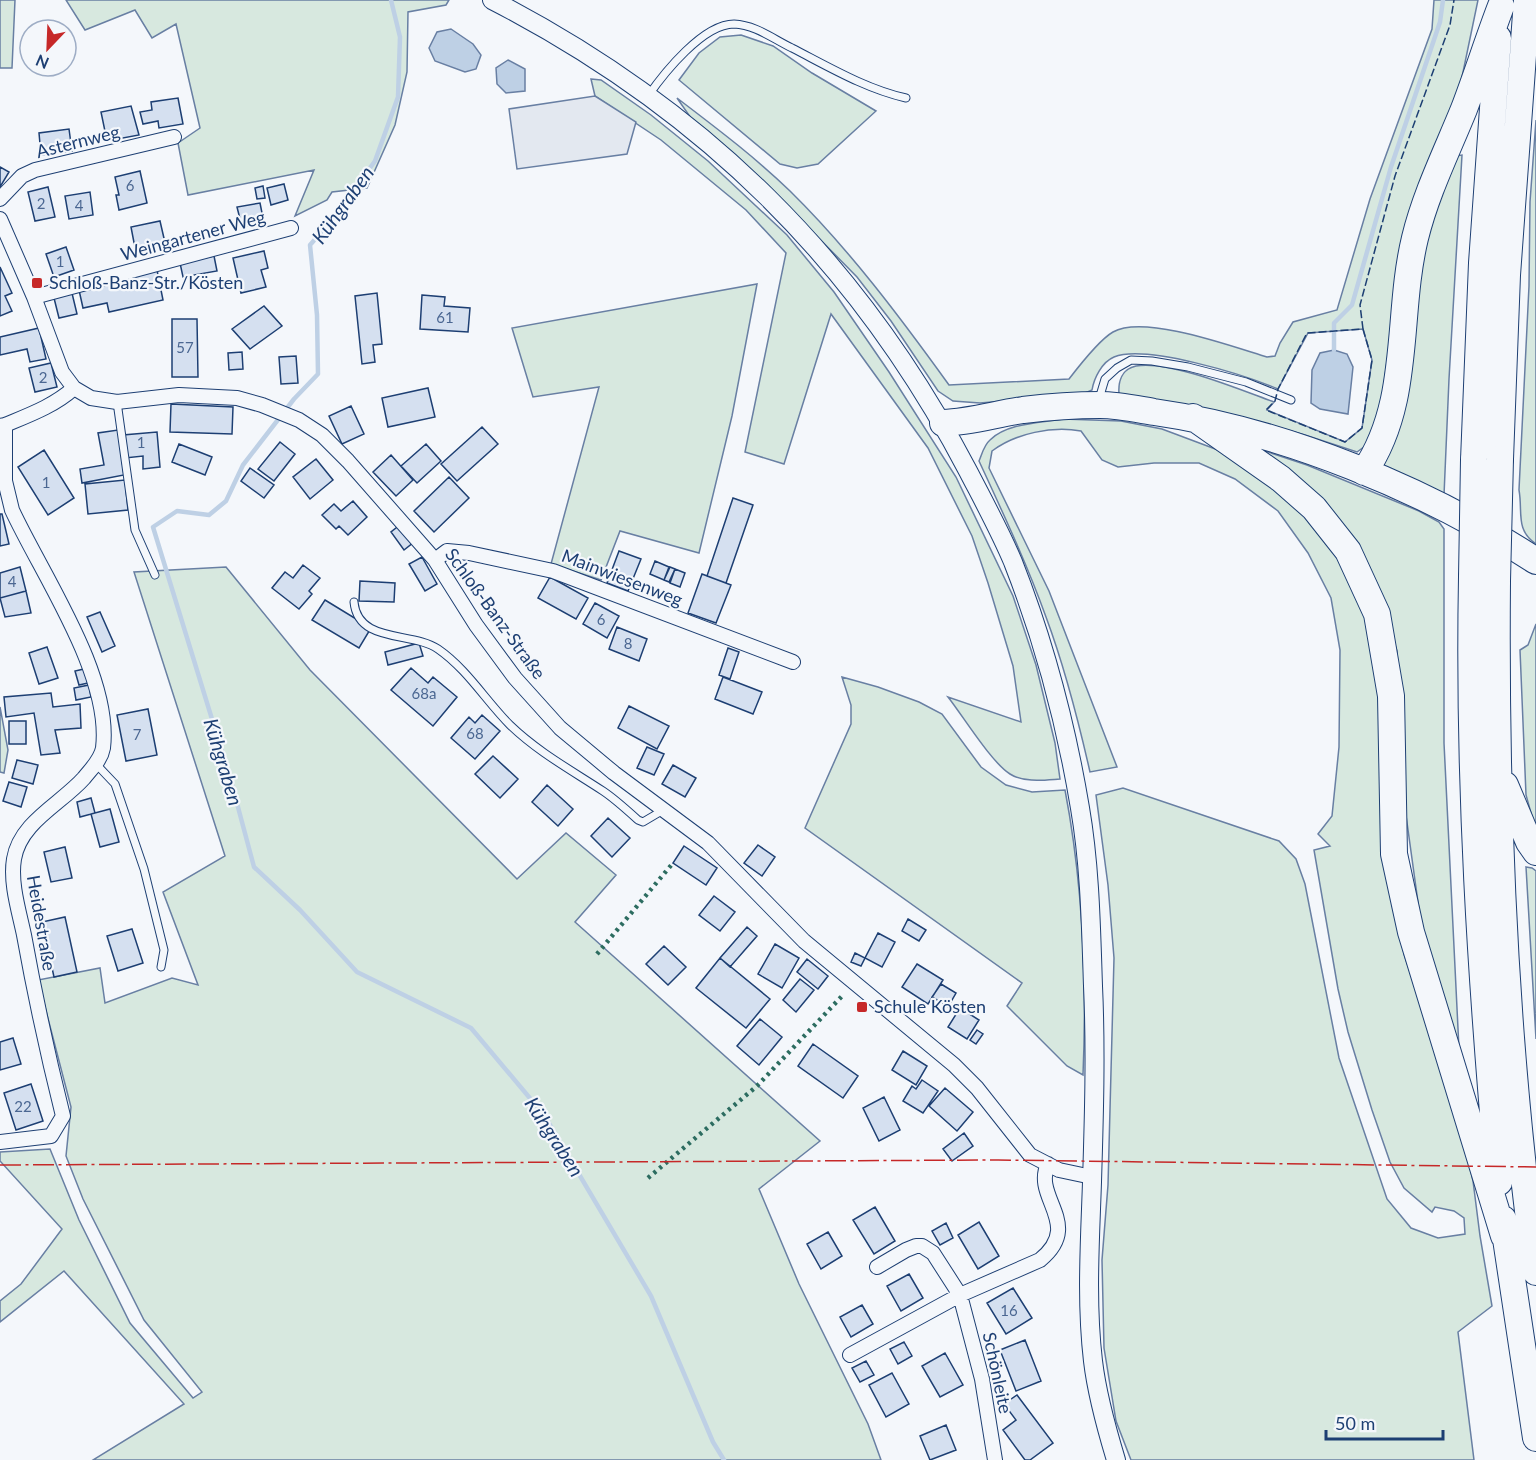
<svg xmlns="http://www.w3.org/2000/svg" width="1536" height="1460" font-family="Lato,sans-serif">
	<rect width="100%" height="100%" fill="#f4f7fb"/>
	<path fill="#d7e8df" stroke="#687fa3" stroke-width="1.5" d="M0,0H15L12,68H0Z
		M66,0H449L446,5L408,12L407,72L395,125L367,188L332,192L327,200L295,216L314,170L188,195L178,143L200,128L176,24L152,38L135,10L85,30Z
		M1434,0H1478L1462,77L1392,325L1381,406L1368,444L1357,452L1305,435L1238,416L1119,394C1118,381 1122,369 1136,366C1170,360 1241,390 1274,402L1267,410L1345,442L1362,428L1372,360L1363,329L1308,333L1278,389C1245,375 1146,344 1114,357C1102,362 1094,378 1092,390L1083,394L980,403L953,401L938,391L891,321L857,277L800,219L693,121L677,98C715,127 755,157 790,191C849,249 900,317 949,385L1069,379C1079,366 1099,340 1113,332C1144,314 1234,347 1267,357L1275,356L1280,343L1293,322L1337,310L1370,199L1432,29Z
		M741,35L773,46L812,73L876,111L818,164L797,168L780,164L679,80L699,53L720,37Z
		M591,79L601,80L651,115L708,161L787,235L834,292L889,372L956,477L1013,596L1036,665L1055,743L1060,779C1045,780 1024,783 1010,774C991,762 963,716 948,697L1021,722L1013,666L988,583L972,536L928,448L831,314L784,464L745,452L786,253L746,210L661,140L595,96Z
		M1536,120V544C1515,530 1523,512 1519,490L1529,286L1530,202Z
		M1462,155L1449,379L1444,495L1381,466L1426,238L1455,156Z
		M757,284L732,416L699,553L620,531L601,580L551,564L599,387L533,397L512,328Z
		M1063,419L1121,421L1162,429L1218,450L1265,478L1302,513L1332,549L1353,583L1371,626L1381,679L1389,867L1404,954L1461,1126L1473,1181L1480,1236L1492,1306L1458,1332L1474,1460H1131L1116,1421L1104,1348L1102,1260L1108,1185L1114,958L1108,885L1096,795L1123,788L1279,841L1296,859L1305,884L1339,1058L1387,1199L1411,1228L1438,1238L1465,1234L1464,1218L1454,1211L1435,1207L1432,1212L1404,1188L1390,1162L1372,1110L1348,1032L1338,989L1314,850L1330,846L1318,834L1332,816L1339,747L1340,650L1331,598L1308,553L1278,511L1235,479L1199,463H1154L1118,467L1102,460L1081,431C1052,426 1016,433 992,451L989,468L1049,591L1117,767L1090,772C1078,719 1065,668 1046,617C1027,564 1003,513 979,461C982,454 984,445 990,440C1007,423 1040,423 1063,419Z
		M1262,450L1307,465L1419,511L1439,522L1444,529V743L1459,1049L1421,924L1405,808L1397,651L1386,618Z
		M226,567L310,670L517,879L566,833L616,875L575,922L820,1141L759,1189L799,1284L868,1424L881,1460H93L184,1404L64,1271L0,1322V1301L21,1284L62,1229L0,1161V1152L50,1149L79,1220L130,1323L193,1398L202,1392L144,1320L83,1199L66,1156L71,1107L38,980L100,968L105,1003L172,978L198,985L163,892L225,856L134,572Z
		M1536,624V831L1526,795L1520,650L1528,645Z
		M842,677L878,687L919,702L942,714L981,767L1006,785L1032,792L1065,790C1083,884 1087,980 1083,1075L1067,1066L1007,1006L1022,983L805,828L851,724V705Z
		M0,707L8,750L4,773L0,772Z
		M1526,867L1532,868L1536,871V1039Z"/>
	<path fill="#e3e8f0" stroke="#687fa3" stroke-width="1.5" d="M595,96L636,122L627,154L517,169L509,109Z"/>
	<path fill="#bed0e5" stroke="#687fa3" stroke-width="1.5" d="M451,29L473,44L481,55L476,69L465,72L435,61L429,48L437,32Z
		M508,60L525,69V91L506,93L497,84L496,68Z
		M1334,350L1347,354L1353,367L1348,414L1320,409L1311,403L1312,370L1320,353Z"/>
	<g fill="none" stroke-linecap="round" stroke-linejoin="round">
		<path stroke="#bed0e5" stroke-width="4.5" d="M391,0L400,37L398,97L375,161L332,220L310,245L317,315L318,374L294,399L243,465L226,501L209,515L177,511L153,527L231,781L254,867L300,910L357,972L471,1028L544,1115L651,1296L713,1442L724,1460
			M1334,350V323L1352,305L1391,167L1440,22L1443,0"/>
	</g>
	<path fill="#d5e0f0" stroke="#1d3f73" stroke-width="1.5" d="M178,98L183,124L159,128L158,121L143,124L140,112L152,110L151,102Z
		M131,106L139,135L107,141L101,112Z
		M69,129L72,151L41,155L39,133Z
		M0,167L9,172L0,187Z
		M140,171L147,203L119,210L116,195H119L115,177Z
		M284,184L288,200L271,205L267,188Z
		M263,186L265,198L257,199L255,188Z
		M48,187L55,217L35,221L28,192Z
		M90,192L93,215L69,219L65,196Z
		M260,203L264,223L242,227L237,207Z
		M160,221L166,247L136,253L131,227Z
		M66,247L74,270L54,277L46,254Z
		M264,251L268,268L261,270L266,287L241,293L233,258Z
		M214,256L217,271L183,277L180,263Z
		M156,265L163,300L109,312L107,303L83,308L77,281Z
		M0,267L12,293L5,296L12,311L0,316Z
		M71,289L77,314L59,318L53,294Z
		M377,293L382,344L373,345L375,362L362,364L355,296Z
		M422,295L445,297L444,306L470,308L468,332L420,329Z
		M264,306L282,326L250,349L232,329Z
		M172,319H197L198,377H172Z
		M39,328L46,359L30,362L27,349L0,355V337Z
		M242,352L243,369L229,370L228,353Z
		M296,356L298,383L281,384L279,357Z
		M51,363L57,387L35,392L29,368Z
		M428,388L435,417L388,427L382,398Z
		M171,404L233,407L232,434L170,432Z
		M351,406L364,434L342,444L329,416Z
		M482,427L498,444L457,481L441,464Z
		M118,430L124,475L82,483L80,469L104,465L98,433Z
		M157,432L160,467L143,469V456L125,458L123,435Z
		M280,442L295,454L274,481L258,469Z
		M179,444L212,457L205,475L172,462Z
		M426,444L441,461L417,483L401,466Z
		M44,450L74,498L48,515L18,467Z
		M391,455L413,480L396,496L373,472Z
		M316,459L333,480L310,499L293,477Z
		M250,468L274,485L264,498L241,481Z
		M449,477L469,498L434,532L414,511Z
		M125,480L128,510L88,514L85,484Z
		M733,498L753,505L726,583L707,576Z
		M353,501L367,517L348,535L339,526L336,529L322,515L334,504L341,511Z
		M0,514H2L9,544L0,546Z
		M401,524L414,542L404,550L391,532Z
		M619,551L641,559L628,591L607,583Z
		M422,557L437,584L425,591L409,564Z
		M655,561L669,567L664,580L650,574Z
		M303,565L320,578L309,591L312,594L299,609L272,588L285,572L293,578Z
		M20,567L26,591L0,598V573Z
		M670,567L675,569L669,582L664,580Z
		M675,569L685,573L680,587L670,583Z
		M702,574L731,585L716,623L688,613Z
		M550,577L588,598L576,619L538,598Z
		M360,581L395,583L394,602L359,601Z
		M26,591L31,613L5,617L0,598Z
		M325,600L371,628L359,648L312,620Z
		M595,603L619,616L607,638L583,624Z
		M100,612L115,646L102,652L87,617Z
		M617,627L647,639L639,661L609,649Z
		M419,643L423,656L388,665L385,652Z
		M47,647L58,678L39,684L29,653Z
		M728,648L739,652L730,679L719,675Z
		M411,668L428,683L433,677L457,697L433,726L391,690Z
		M84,669L88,683L79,685L75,671Z
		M723,677L762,692L753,714L715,699Z
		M89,685L91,697L76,700L74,688Z
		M51,693L53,707L80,704L81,728L55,730L60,753L41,755L34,713L6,717L4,697Z
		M629,706L669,726L657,749L618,728Z
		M148,709L157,755L126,761L117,715Z
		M482,715L500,731L475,759L451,738L469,717L475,723Z
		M9,721H26V744H9Z
		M647,747L664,754L654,775L637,768Z
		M493,756L518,779L500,798L475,774Z
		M17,760L38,765L33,784L12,778Z
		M673,765L696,778L685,797L662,784Z
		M9,782L27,787L21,807L3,801Z
		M547,785L573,809L558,826L532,802Z
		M91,798L95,813L80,817L77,802Z
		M110,809L119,842L100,847L91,814Z
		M608,818L630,838L612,857L591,836Z
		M758,845L775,857L762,876L744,863Z
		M684,846L717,868L706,885L673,863Z
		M65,847L72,878L51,882L44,852Z
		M714,896L735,912L720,931L699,915Z
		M65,917L77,972L54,977L42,922Z
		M908,919L926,930L919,941L902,931Z
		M747,927L757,936L730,967L720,958Z
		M132,929L143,963L118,971L107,936Z
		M878,933L895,942L882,967L865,958Z
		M775,944L799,958L782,988L758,974Z
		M664,946L686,967L668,985L646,964Z
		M855,953L865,958L861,966L851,962Z
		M720,958L770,999L746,1028L696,988Z
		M807,959L828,976L818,989L797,972Z
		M917,964L943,980L928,1004L902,987Z
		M800,979L814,990L796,1012L783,1000Z
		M941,984L956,993L948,1007L932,997Z
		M960,1008L979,1020L967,1039L948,1027Z
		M760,1019L782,1037L759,1065L737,1046Z
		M977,1030L983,1034L976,1044L970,1040Z
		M13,1038L21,1064L0,1070V1042Z
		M813,1044L858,1076L843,1098L798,1066Z
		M903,1051L927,1066L916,1085L892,1070Z
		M922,1080L938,1091L923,1113L903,1101L912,1086L916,1089Z
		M31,1084L43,1121L16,1130L4,1093Z
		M945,1088L973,1112L957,1131L929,1106Z
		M884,1097L900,1130L879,1141L863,1108Z
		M964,1133L973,1146L952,1161L943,1149Z
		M875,1207L895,1241L874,1254L853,1220Z
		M979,1222L999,1256L978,1269L958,1235Z
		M946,1223L953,1238L940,1245L932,1231Z
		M828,1232L842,1256L821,1269L807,1244Z
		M909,1274L923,1298L901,1311L887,1286Z
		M1013,1288L1032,1318L1006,1334L987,1303Z
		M862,1305L873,1324L851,1337L840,1317Z
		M1025,1340L1041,1381L1016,1391L1000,1350Z
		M904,1342L912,1356L898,1364L890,1349Z
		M945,1353L963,1385L940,1397L922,1366Z
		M866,1361L874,1375L860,1382L852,1368Z
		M892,1373L909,1404L886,1417L869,1385Z
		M1017,1395L1053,1443L1030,1460H1025L1003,1430L1016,1420L1004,1404Z
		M946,1425L956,1450L930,1460L920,1436Z"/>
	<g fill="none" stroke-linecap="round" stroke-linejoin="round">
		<g stroke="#1d3f73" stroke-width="9">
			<path id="service" d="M648,96C664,73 703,24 734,24C756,25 773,39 792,48C829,67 866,89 906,98
				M1099,399L1105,379L1117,368L1131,360L1152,361L1188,367L1246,382L1291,400
				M117,402L135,530L155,575
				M354,602C358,644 412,631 438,649C467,669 486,701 510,725C538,752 571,770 603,791C615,799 627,810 638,820L643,822L665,809
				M96,764L115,784L144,869L164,950L161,967"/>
		</g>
		<g stroke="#1d3f73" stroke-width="16">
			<path id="minor" d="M0,199L22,176L35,170L174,137
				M0,219L34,297L62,372L74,388L91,398L117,402L179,395L237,398L262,405L299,420L322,435L348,461L435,560L476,625L515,678L560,728L614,773L708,843L804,941L954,1065L977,1088L1030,1155L1059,1170L1092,1177
				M34,297L291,228
				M0,426L5,425C29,415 54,406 74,388
				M435,560L447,551L469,553L553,571L793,662
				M0,1142L51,1136L63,1116C48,1056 35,996 24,935C19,911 10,883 14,859C20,822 61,804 84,778C91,769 101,760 103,748C112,675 42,575 12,510L5,481V425
				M877,1267L906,1250L916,1246H922L933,1253L960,1295L982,1379L995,1460
				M850,1355L960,1295L1040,1260C1084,1224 1032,1198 1048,1164"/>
		</g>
		<g stroke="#1d3f73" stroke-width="20">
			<path id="tertiary" d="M492,0C702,108 858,261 968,471C983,500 1000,531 1013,562C1044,641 1066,724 1080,808C1090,866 1091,927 1093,986C1096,1051 1094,1117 1092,1182C1090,1242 1086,1301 1093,1361C1097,1395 1106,1427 1116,1460"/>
		</g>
		<g stroke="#1d3f73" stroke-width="28">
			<path id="motorway" d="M1193,417L1281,479L1314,508L1348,551L1377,614L1391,696L1394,854L1411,932L1504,1236
				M943,423C970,422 996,414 1023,410C1048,407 1075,405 1100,405C1118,405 1136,409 1154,412C1282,430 1428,490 1536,561
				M1500,459L1507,275L1527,0
				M1474,460L1482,263L1498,38
				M1364,472C1412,402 1396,316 1415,238C1426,193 1447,151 1464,109C1477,75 1488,40 1501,6
				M1472,577C1468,780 1481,981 1499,1182
				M1497,581C1495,811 1504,1044 1536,1272
				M1505,785L1529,842L1536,852
				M1503,1219L1536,1438"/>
		</g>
		<use href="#service" stroke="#f4f7fb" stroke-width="7"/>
		<use href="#minor" stroke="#f4f7fb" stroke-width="14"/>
		<use href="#tertiary" stroke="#f4f7fb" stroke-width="18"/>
		<use href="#motorway" stroke="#f4f7fb" stroke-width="26"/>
		<g stroke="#1d3f73" stroke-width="28" stroke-linecap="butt">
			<path id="motorway-bridge" d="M1472,577L1474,460
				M1497,581L1500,459"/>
		</g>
		<use href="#motorway-bridge" stroke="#f4f7fb" stroke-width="26"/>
		<path stroke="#2c6c60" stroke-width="4.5" stroke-dasharray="3 4.5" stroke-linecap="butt" d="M597,954L673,863
			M648,1178L757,1086L843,995"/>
		<path stroke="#1d3f73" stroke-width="1.5" stroke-dasharray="8 3" stroke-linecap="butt" d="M1363,329L1372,360L1362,428L1345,442L1266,410L1275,401L1278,389L1307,333Z
			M1363,329L1360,305L1395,176L1450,25L1454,0"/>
		<path stroke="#c62828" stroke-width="1.5" stroke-dasharray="21 4.5 3 4.5" stroke-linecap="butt" d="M0,1165L998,1160L1536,1167"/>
	</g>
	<g fill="#c62828" stroke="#f4f7fb" stroke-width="2">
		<rect x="31" y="277" width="12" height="12" rx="3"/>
		<rect x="856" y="1001" width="12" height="12" rx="3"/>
	</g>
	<g text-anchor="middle" stroke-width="4.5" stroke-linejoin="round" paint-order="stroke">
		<g font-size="15" fill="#4b6792">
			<text x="130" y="191">6</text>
			<text x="41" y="209">2</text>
			<text x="79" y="211">4</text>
			<text x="60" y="267">1</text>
			<text x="445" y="323">61</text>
			<text x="185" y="353">57</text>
			<text x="43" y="383">2</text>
			<text x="141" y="448">1</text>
			<text x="46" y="488">1</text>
			<text x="12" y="587">4</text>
			<text x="601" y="625">6</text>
			<text x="628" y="649">8</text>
			<text x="424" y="699">68a</text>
			<text x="475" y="739">68</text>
			<text x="137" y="740">7</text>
			<text x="23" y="1112">22</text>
			<text x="1009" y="1316">16</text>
		</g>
		<g font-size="18" fill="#1d3f73" stroke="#f4f7fb">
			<text transform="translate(78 142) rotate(-14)" y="6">Asternweg</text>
			<text transform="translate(193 236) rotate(-15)" y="6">Weingartener Weg</text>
			<text transform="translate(622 578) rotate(21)" y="6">Mainwiesenweg</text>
			<text transform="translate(495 614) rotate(54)" y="6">Schloß-Banz-Straße</text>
			<text transform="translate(41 923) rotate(80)" y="6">Heidestraße</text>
			<text transform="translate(997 1373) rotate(78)" y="6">Schönleite</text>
		</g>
		<g font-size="18" fill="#1d3f73" stroke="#f4f7fb" text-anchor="start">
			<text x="49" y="289">Schloß-Banz-Str./Kösten</text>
			<text x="874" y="1013">Schule Kösten</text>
		</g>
		<g font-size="20" font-style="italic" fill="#1d3f73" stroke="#f4f7fb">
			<text transform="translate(343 205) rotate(-54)" y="7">Kühgraben</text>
			<text transform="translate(223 762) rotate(73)" y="7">Kühgraben</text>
			<text transform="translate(554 1137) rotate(57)" y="7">Kühgraben</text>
		</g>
	</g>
	<g transform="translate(48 48) rotate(203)"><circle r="28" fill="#f4f7fb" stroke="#9eadc5" stroke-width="1.5"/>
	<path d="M0-4.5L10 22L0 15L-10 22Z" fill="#c62828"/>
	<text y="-9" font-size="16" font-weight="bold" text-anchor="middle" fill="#1d3f73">N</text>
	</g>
	<path d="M1326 1430v9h117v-9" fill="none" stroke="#1d3f73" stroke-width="3"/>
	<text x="1335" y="1430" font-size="18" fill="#1d3f73" stroke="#f4f7fb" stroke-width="4.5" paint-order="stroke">50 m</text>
</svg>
